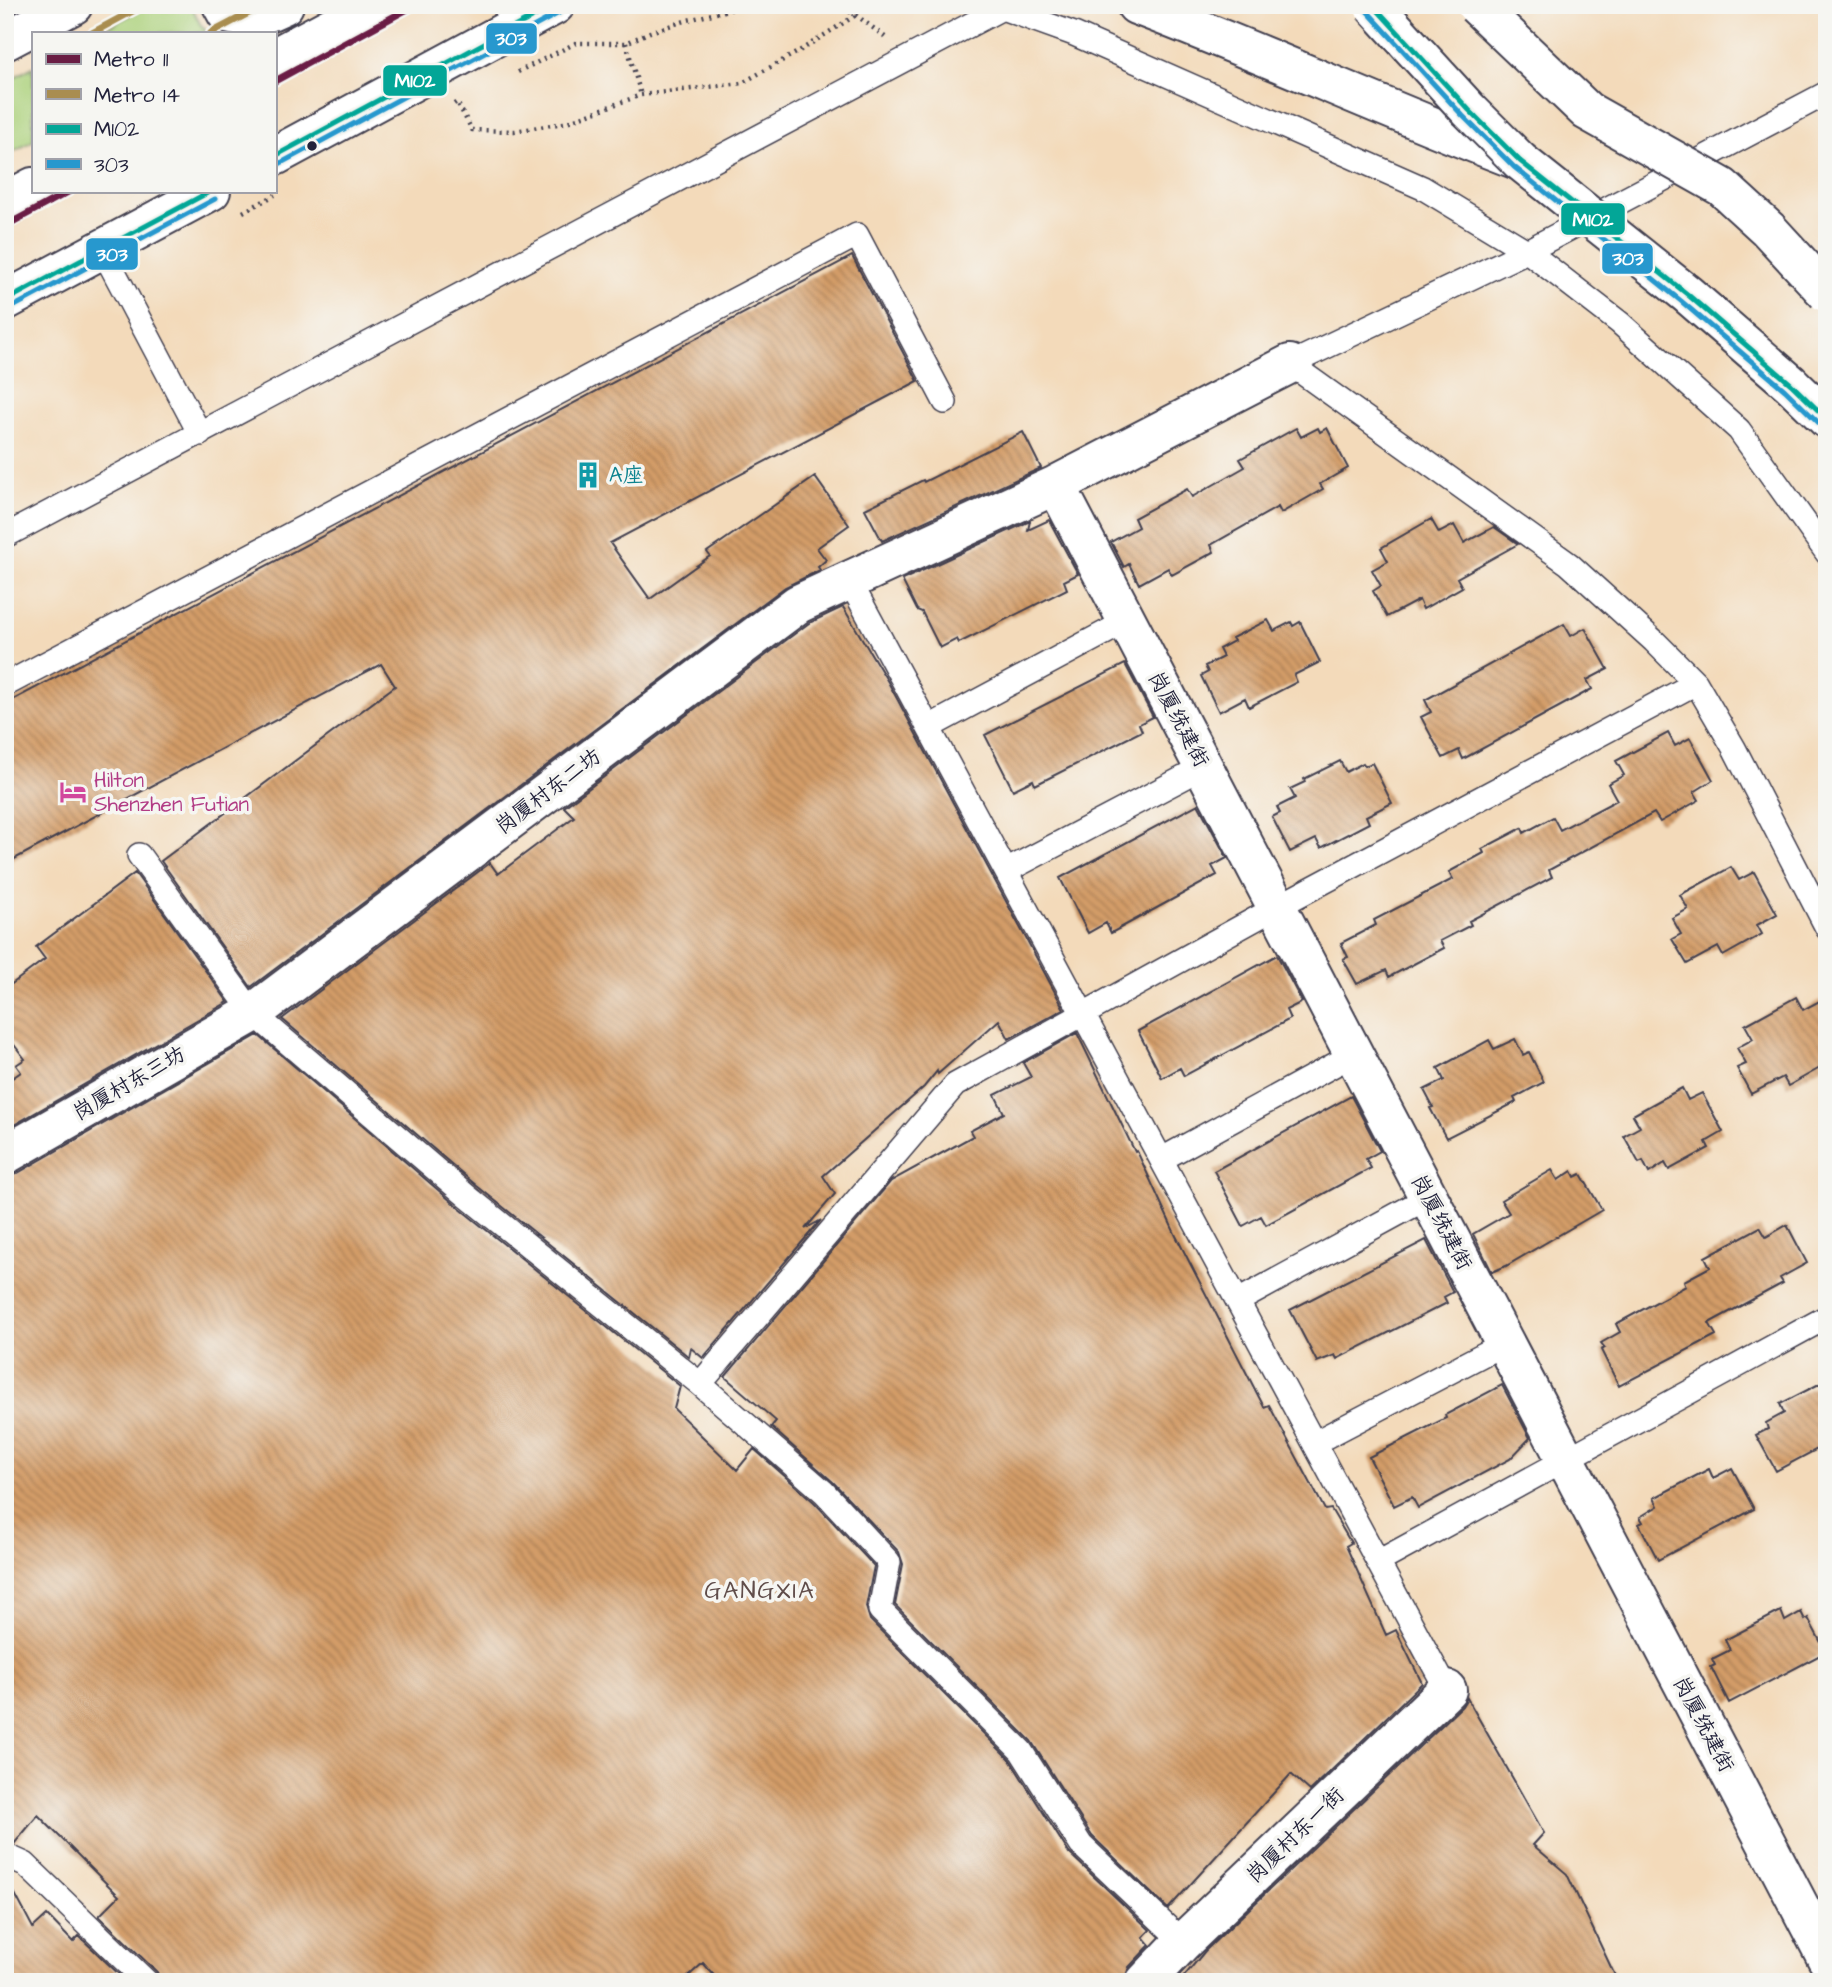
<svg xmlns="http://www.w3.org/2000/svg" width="1832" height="1987" font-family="'Architects Daughter','LXGW WenKai TC',sans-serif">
	<defs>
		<pattern id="building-back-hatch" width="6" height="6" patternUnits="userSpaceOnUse" patternTransform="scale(1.75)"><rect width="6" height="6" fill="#d39c67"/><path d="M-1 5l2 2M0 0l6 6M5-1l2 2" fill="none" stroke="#ab7f56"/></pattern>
	</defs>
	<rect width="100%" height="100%" fill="#f6f6f2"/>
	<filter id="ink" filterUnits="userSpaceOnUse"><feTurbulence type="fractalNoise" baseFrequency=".0143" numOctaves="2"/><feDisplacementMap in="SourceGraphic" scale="14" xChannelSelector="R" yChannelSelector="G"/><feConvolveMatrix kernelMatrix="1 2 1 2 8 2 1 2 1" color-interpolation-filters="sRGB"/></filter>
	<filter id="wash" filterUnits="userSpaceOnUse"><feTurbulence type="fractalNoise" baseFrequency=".00686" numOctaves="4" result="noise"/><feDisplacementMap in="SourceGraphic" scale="28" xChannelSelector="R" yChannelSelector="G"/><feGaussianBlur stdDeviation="1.57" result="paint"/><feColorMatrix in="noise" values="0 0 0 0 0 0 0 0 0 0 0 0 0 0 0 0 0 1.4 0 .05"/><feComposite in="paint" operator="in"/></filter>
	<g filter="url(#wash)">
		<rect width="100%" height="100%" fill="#f3daba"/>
		<path fill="#acd17b" stroke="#677a5b" stroke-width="2" d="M149,5H191L200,24L208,33H97Z
			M33,67V141L5,156V82Z"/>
		<g id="blocks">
			<path fill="url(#building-back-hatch)" d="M852,256L918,381L610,543L650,599L710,556L707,552L815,477L849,525L817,548L826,560L818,567L820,570L785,587L251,987L161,861L395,686L381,664L5,864V704Z
				M1296,428L1301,437L1318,428L1320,432L1327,428L1348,468L1320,484L1323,489L1281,513L1278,507L1211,545L1214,552L1172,575L1168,568L1139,584L1129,564L1124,567L1111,542L1138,527L1134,518L1187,489L1192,497L1245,467L1240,459Z
				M1023,432L1041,468L882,541L865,509L923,480L924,482Z
				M1431,519L1439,533L1454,525L1464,543L1494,527L1518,544L1457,578L1462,587L1423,609L1419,600L1387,617L1373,591L1381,586L1372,570L1388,561L1381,548Z
				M1049,520L1078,574L1064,581L1067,589L959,643L957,639L940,648L922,612L917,610L902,580L1030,521L1028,530Z
				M843,607L888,682L1064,1009L1009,1039L999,1020L938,1074L937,1071L924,1087L823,1176L835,1194L805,1229L821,1220L703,1358L691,1348L689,1357L477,1186L282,1019L490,863L498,874L574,817L564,807L809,623Z
				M1268,620L1274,631L1291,622L1293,626L1300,622L1320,662L1294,675L1297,682L1249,707L1245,698L1219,712L1201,676L1208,672L1205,666L1223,657L1219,649L1234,641L1232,638Z
				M1564,624L1571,636L1585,628L1608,669L1587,680L1592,689L1463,759L1459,750L1443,758L1421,717L1431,712L1425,700Z
				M1125,664L1153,717L1139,724L1142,731L1035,785L1033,780L1013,790L985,735Z
				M1668,733L1675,746L1690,738L1713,780L1694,792L1699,800L1660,822L1654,813L1549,870L1552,877L1469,921L1471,925L1440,941L1444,948L1389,977L1386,970L1357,984L1343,959L1348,957L1341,943L1376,925L1374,920L1453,879L1449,872L1484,853L1482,849L1522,828L1524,833L1553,817L1560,830L1617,800L1608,784L1624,775L1616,761Z
				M1340,761L1346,772L1363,763L1365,766L1372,763L1392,803L1366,816L1369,823L1321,848L1316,839L1290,852L1272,817L1280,813L1277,807L1295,798L1290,789L1305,782L1304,779Z
				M1198,804L1227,858L1212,866L1217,875L1111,933L1106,923L1088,933L1060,878Z
				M1731,867L1739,880L1754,872L1777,914L1757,925L1762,934L1723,956L1718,947L1687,964L1672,939L1681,934L1672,918L1688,909L1680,895Z
				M135,873L228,1002L5,1130V1083L21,1072L16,1065L25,1059L5,1033V989L45,959L36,947Z
				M1277,955L1302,1002L1286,1010L1290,1019L1184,1076L1180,1068L1162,1078L1138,1031Z
				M1796,997L1803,1010L1827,997V1064L1788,1086L1783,1077L1751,1094L1737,1068L1746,1064L1737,1048L1753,1039L1745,1025Z
				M1077,1033L1135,1152L1137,1151L1176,1236L1264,1407L1269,1405L1325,1510L1331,1509L1351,1543L1346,1546L1386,1635L1396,1630L1422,1683L1310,1791L1291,1774L1168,1909L1092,1836L1031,1741L895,1605L903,1564L899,1552L833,1482L771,1427L776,1421L725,1377L891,1181L973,1136L970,1131L1004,1113L995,1095L1031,1077L1023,1063Z
				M258,1035L459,1208L680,1386L674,1409L737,1470L754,1449L814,1502L874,1566L866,1607L870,1620L1010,1760L1069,1853L1150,1930L1143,1937L1150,1945L1129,1967L1124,1982H720L703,1963L682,1982H161L157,1972L99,1916L119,1896L38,1815L14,1844L5,1841V1177L16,1174Z
				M1515,1039L1523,1055L1529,1052L1544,1082L1514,1098L1516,1102L1446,1138L1430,1108L1433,1107L1424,1090L1444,1080L1438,1068L1489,1040L1494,1049Z
				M1682,1088L1688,1100L1702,1093L1723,1132L1706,1142L1709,1148L1669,1170L1665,1163L1649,1173L1643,1161L1639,1163L1624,1136L1640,1127L1633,1115Z
				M1351,1096L1380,1151L1366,1159L1371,1168L1266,1225L1261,1216L1243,1226L1214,1171Z
				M1552,1170L1558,1180L1572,1171L1575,1177L1581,1174L1602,1210L1506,1266L1492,1272L1473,1234L1509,1213L1501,1200Z
				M1787,1225L1807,1263L1780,1278L1783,1283L1709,1323L1716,1335L1619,1386L1601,1350L1605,1348L1601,1343L1620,1332L1616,1324L1686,1286L1684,1281L1710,1267L1705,1257L1760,1227L1766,1237Z
				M1426,1240L1453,1292L1444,1297L1447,1303L1337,1359L1335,1355L1317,1362L1290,1310Z
				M1827,1380V1444L1776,1471L1756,1435L1768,1429L1766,1423L1784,1413L1780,1404Z
				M1502,1385L1530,1438L1510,1459L1418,1508L1412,1497L1394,1506L1369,1457L1446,1418L1445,1415Z
				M1732,1468L1754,1509L1658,1560L1639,1524L1643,1522L1640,1517L1658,1506L1654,1498L1709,1469L1713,1478Z
				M1781,1611L1785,1621L1801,1612L1805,1620L1808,1618L1826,1652L1729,1703L1711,1667L1715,1665L1712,1659L1730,1650L1725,1640Z
				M1467,1698L1544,1833L1533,1845L1567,1874L1618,1982H1175L1180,1977L1182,1979L1205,1951L1462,1706Z
				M5,1875L33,1928L47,1915L73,1942L79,1936L127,1982H13L5,1973Z"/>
		</g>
	</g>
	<g filter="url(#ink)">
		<use href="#blocks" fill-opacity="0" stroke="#413e4e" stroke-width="2"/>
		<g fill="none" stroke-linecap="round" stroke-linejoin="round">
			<g stroke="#413e4e" stroke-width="26">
				<path id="lane" d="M1827,93L1527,251L1290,364L1569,564L1654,641L1696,683L1734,748L1827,928
					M102,249L200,434
					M5,536L1002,8L1074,34L1423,188L1527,251L1620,323L1739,430L1827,553
					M849,580L1447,1690
					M5,685L857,235L945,402
					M929,727L1127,621
					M139,855L253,1013L468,1197L700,1384L824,1492L889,1562L880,1610L1021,1751L1081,1845L1183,1942
					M1006,871L1204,767
					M1162,1159L1354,1054
					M1238,1301L1429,1197
					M700,1384L955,1085L1277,907L1696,683
					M1314,1443L1505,1343
					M1378,1562L1827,1317
					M5,1855L25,1864L147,1982"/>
			</g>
			<g stroke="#413e4e" stroke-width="42">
				<path id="street" d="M1056,485L1827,1959
					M5,1155L253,1013L798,604L1056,485L1290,364
					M1145,1982L1183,1942L1447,1690"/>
			</g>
			<g stroke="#413e4e" stroke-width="42">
				<path id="secondary" d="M275,156L555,5
					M5,301L211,191"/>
			</g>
			<g stroke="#413e4e" stroke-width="42">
				<path id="primary" d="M222,5L227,14L253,19L284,5
					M5,41L73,5
					M275,57L372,5
					M5,202L33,187"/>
			</g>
			<g stroke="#413e4e" stroke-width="42">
				<path id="highway" d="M1136,5C1265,54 1391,112 1520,161
					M1791,384L1827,419"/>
			</g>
			<path stroke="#413e4e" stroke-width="4.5" stroke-dasharray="2 5" stroke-linecap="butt" d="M837,5L856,15L885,37
				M626,43L641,95
				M518,72L576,43H626L650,32L688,20L749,5
				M454,104L457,102L472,130L515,131L564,123L641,95L742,83L796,53L856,15
				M243,212L275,195"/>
			<use href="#lane" stroke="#fff" stroke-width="23"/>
			<use href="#street" stroke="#fff" stroke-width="38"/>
			<use href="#secondary" stroke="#fff" stroke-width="38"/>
			<use href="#primary" stroke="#fff" stroke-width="38"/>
			<use href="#highway" stroke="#fff" stroke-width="38"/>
			<g stroke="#413e4e" stroke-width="42" stroke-linecap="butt">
				<path id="highway-bridge" d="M1373,5L1469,110L1520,161L1687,294L1791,384
					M1476,5L1587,111L1722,187L1768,229L1827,293"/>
			</g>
			<use href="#highway-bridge" stroke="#fff" stroke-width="38"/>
			<g stroke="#f6f6f2" stroke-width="10">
				<path id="bus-1" d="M1373,5L1469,110L1520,161L1687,294L1791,384L1827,419
					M275,156L555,5
					M5,301L211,191"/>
			</g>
			<g stroke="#f6f6f2" stroke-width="10">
				<path id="bus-2" d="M1367,11L1463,116L1514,167L1681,301L1785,390L1821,425
					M279,164L559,13
					M9,309L215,199"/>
			</g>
			<use href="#bus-1" stroke="#03a697" stroke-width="5"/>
			<use href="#bus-2" stroke="#2798ce" stroke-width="5"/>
			<g stroke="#f6f6f2" stroke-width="12">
				<path id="metro-1" d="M275,81L415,5
					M5,226L70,191"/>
			</g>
			<g stroke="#f6f6f2" stroke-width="12">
				<path id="metro-2" d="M92,33L144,5
					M211,33L264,5"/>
			</g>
			<use href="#metro-1" stroke="#6a1d44" stroke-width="7"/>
			<use href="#metro-2" stroke="#a98d50" stroke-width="7"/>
		</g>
	</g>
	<defs>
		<g id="building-bare" transform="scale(2.1)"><path d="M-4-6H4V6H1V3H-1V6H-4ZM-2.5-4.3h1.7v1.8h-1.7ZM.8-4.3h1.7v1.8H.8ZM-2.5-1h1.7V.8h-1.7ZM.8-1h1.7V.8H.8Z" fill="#0f9aa8" stroke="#f6f6f2" stroke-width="2.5" paint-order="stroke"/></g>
		<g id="hotel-bare" transform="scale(2.1)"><path d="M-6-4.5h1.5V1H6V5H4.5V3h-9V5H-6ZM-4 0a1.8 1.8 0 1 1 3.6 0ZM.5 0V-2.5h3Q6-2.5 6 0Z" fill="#d1479c" stroke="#f6f6f2" stroke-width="2.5" paint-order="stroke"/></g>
	</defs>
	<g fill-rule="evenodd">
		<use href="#building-bare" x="588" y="475"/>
		<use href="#hotel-bare" x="73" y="792"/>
	</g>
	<circle fill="#22223b" stroke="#f6f6f2" stroke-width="2.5" cx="312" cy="146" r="6"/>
	<g text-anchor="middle" stroke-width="7" stroke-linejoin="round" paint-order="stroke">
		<g font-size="21" fill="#0d838f" stroke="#f6f6f2" text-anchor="start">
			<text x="609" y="482">A座</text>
		</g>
		<g font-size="21" fill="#22223b" stroke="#f6f6f2">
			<text transform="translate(1179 719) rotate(62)" y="7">岗厦统建街</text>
			<text transform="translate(548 791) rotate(-37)" y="7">岗厦村东二坊</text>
			<text transform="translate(129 1083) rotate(-30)" y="7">岗厦村东三坊</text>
			<text transform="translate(1442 1222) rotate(62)" y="7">岗厦统建街</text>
			<text transform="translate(1704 1724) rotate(62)" y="7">岗厦统建街</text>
			<text transform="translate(1295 1835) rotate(-44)" y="7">岗厦村东一街</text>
		</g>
		<g font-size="21" fill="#b23c85" stroke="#f6f6f2" text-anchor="start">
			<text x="94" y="787">Hilton<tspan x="94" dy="24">Shenzhen Futian</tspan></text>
		</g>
		<g font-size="24" letter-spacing="2" fill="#604d4a" stroke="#f6f6f2">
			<text x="760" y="1598">GANGXIA</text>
		</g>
	</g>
	<g stroke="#f6f6f2" stroke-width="2.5">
		<rect x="485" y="22" width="53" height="33" rx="7" fill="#2798ce"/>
		<rect x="382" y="64" width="66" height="33" rx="7" fill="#03a697"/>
		<rect x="1560" y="202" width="66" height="34" rx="7" fill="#03a697"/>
		<rect x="85" y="237" width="54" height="34" rx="7" fill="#2798ce"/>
		<rect x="1601" y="242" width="53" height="33" rx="7" fill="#2798ce"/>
	</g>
	<g font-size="19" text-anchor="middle" font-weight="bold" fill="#fff">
		<text x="511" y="45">303</text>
		<text x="415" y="87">M102</text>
		<text x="1593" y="226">M102</text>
		<text x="112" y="261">303</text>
		<text x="1628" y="265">303</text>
	</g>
	<rect width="1832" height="1987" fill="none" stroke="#f6f6f2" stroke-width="28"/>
	<rect x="32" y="32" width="245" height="161" fill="#f6f6f2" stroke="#a1a1a9" stroke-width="2"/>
	<rect x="46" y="54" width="35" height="10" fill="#6a1d44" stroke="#a1a1a9" stroke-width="2"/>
	<text x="94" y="66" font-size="21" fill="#22223b">Metro 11</text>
	<rect x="46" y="89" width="35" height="10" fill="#a98d50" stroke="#a1a1a9" stroke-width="2"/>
	<text x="94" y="102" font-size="21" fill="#22223b">Metro 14</text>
	<rect x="46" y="124" width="35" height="10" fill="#03a697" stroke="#a1a1a9" stroke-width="2"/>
	<text x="94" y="136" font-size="21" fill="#22223b">M102</text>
	<rect x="46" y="159" width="35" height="10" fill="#2798ce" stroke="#a1a1a9" stroke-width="2"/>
	<text x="94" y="172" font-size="21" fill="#22223b">303</text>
</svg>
